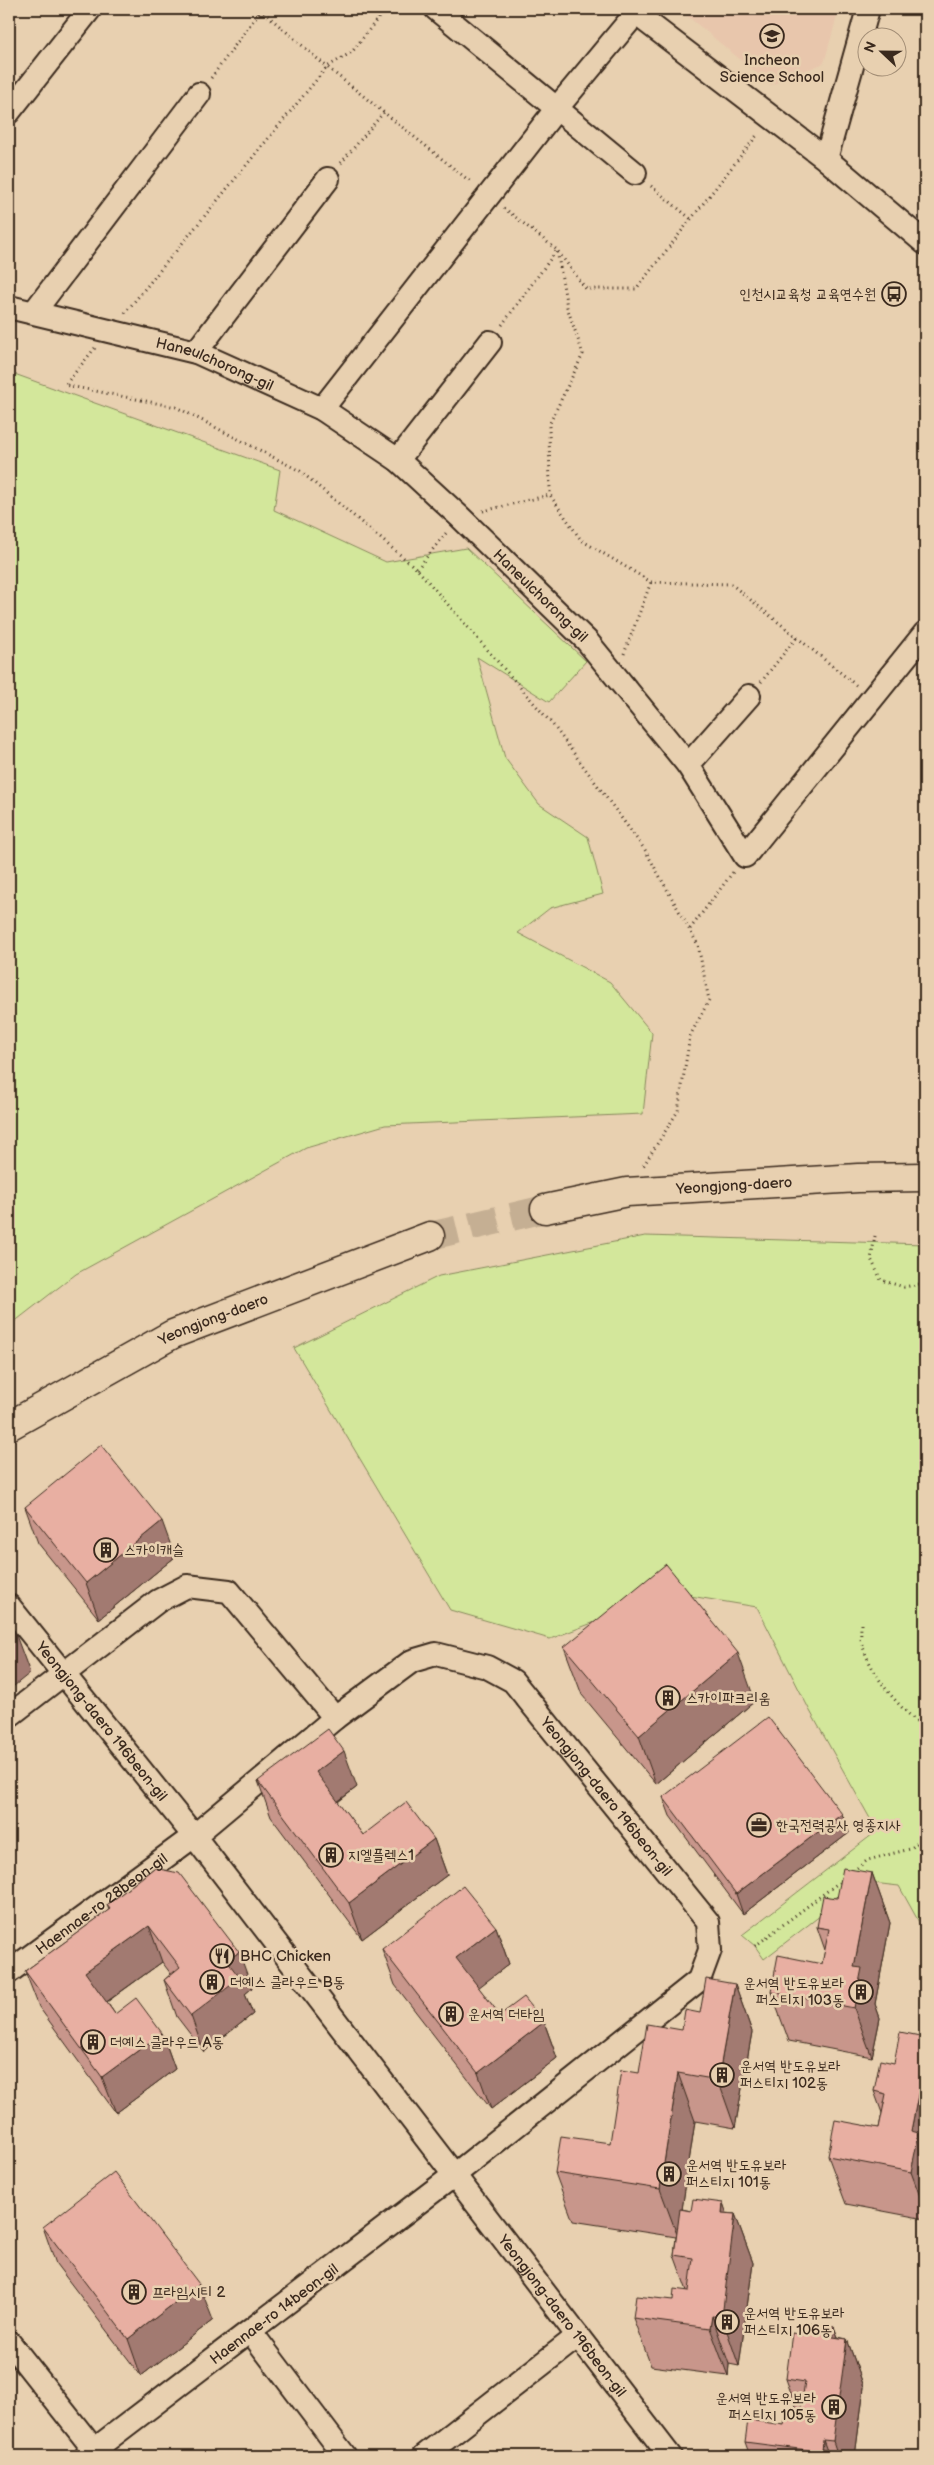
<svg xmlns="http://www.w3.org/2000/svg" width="934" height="2465" font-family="'Balsamiq Sans','Poor Story',sans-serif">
	<rect width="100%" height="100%" fill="#e8d0b0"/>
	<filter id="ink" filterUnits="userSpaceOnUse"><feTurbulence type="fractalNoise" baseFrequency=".02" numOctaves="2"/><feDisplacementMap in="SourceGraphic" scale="10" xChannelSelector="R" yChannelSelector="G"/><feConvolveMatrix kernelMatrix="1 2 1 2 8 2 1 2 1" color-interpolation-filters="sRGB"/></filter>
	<g filter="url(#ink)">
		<path fill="#e8c6ac" d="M679,9H839L824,63L771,85Z"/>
		<path fill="#d3e79b" stroke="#87885c" d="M9,372L280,470L274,510L386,562L466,548L586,661L549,702L477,657L505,758L539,804L588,837L603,894L550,908L518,933L610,982L652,1033L643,1114L385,1125L306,1148L76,1274L9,1326Z
			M645,1236L925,1244V1933L899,1886L864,1882L764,1959L755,1946L742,1935L877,1831L810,1711L757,1607L672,1593L550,1639L450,1610L294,1348L439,1276Z"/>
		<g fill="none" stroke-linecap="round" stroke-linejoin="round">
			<path stroke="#c5af93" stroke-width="28" stroke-dasharray="28 14" stroke-linecap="butt" d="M430,1236L545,1209"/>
			<g stroke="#3b2a1e" stroke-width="26">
				<g id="minor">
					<path d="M436,9L635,173"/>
					<path d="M630,9L826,159L925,243"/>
					<path d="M9,112L90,9"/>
					<path d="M826,159L868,9"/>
					<path id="s1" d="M9,307L196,352L322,409L398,460L460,517L587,641L688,765L745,856L925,633"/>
					<path d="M34,312L199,94"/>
					<path d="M196,352L328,179"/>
					<path d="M322,409L557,108L636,13"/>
					<path d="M398,460L490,342"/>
					<path d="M688,765L749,696"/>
					<path id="s2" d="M9,1606L194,1836L670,2456"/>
					<path d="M9,1716L158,1601L187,1586L229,1591L335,1718"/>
					<path id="s3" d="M9,1972L194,1836L335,1718L412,1661L436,1654L487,1667L513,1681L708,1922L710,1950L699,1980L453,2176L86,2456"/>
					<path d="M251,2332L345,2456"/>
					<path d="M9,2342L99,2456"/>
					<path d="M424,2456L578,2336"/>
				</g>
			</g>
			<g stroke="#3b2a1e" stroke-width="31">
				<g id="major">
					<path id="s4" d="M545,1209L627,1192L858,1178L925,1177"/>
					<path id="s5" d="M9,1426L173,1334L430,1236"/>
				</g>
			</g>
			<path stroke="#3b2a1e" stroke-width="3" stroke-dasharray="1 4" stroke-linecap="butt" d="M260,9L327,67L472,183
				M211,78L261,10
				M341,163L384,112
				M651,186L691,219
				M504,208L557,250L567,307L583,354L549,425L550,495L581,540L651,582L731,584L857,686
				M125,313L327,67L352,52L385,9
				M502,325L557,250L586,289H636L758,134
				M95,348L65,385L176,407L300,471L417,569L553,725L645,850L698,945L709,1000L690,1036L678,1111L642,1168
				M483,511L550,495
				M417,569L447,532
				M624,654L651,582
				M761,682L797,637
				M690,929L733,872
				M875,1236L871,1259L881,1280L904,1287L925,1283
				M861,1624C861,1631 860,1641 863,1647C874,1679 899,1708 925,1728
				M853,1871L868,1860L910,1849L925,1837
				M755,1946L842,1880"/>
			<use href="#minor" stroke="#e8d0b0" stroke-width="22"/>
			<use href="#major" stroke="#e8d0b0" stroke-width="28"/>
		</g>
		<path fill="#c8968b" stroke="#3b2a1e" d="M25,1507L175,1557L99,1619L38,1543Z
			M564,1647L755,1701L656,1784L582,1695Z
			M258,1781L357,1787L338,1802L363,1835L434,1839L447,1875L362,1939L271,1817Z
			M663,1797L842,1814L849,1833L743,1914L670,1816Z
			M154,1868L252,1988L245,1994L253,2014L204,2052L177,2017L164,1980L171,1974L162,1962L107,2002L115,2014L162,2033L175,2069L116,2113L39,2007L25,1971L109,1910L107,1905Z
			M872,1873L890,1923L875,2004L880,2018L872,2057L789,2041L771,1992L822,1964L825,1950L817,1927L837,1898Z
			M496,1927L509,1964L478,1987L500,2015L544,2022L557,2058L491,2109L395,1985L382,1949Z
			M735,1984L752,2032L735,2128L695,2121L682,2209L691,2211L723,2203L726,2213L735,2214L753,2263L739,2366L729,2364L728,2376L651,2366L633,2318L673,2300L687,2291L674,2255L676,2237L573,2221L555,2173L610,2143L682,2030L700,2013Z
			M925,2037V2219L846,2204L828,2156L879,2128L882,2113L874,2091L894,2063Z
			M43,2227L213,2320L141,2376L56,2264Z
			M834,2327L838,2337L847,2339L864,2387L855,2456H750L745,2442L784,2425L799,2415L786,2379L803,2335Z"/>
		<path fill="#a27a71" stroke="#3b2a1e" d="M162,1521L175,1557L99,1619L86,1583Z
			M14,1630L30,1673L9,1690V1634Z
			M738,1653L755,1701L656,1784L639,1736Z
			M344,1751L357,1787L329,1808L316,1772Z
			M842,1814L849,1833L743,1914L736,1894Z
			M434,1839L447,1875L362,1939L349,1903Z
			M872,1873L890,1923L875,2004L880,2018L872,2057L854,2008V1967Z
			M149,1926L162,1962L98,2008L85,1972Z
			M496,1927L509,1964L469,1995L456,1958Z
			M239,1952L252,1988L245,1994L253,2014L204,2052L191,2016L227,1961Z
			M735,1984L752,2032L735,2128L718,2080Z
			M544,2022L557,2058L491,2109L478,2073Z
			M162,2033L175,2069L116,2113L102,2077Z
			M925,2059V2210L911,2172V2131Z
			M678,2073L695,2121L678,2237L660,2189Z
			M723,2203L733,2231L735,2214L753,2263L739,2366L722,2317V2213Z
			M199,2284L213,2320L141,2376L128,2339Z
			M712,2316L729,2364L728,2376L710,2328Z
			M834,2327L845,2355L847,2339L864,2387L855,2456H838L833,2441V2337Z
			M823,2440L829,2456H823L822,2452Z"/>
		<path fill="#e8afa2" stroke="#3b2a1e" d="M101,1445L162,1521L86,1583L25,1507Z
			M666,1564L738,1653L639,1736L564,1647Z
			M9,1623L14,1630L9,1634Z
			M768,1717L842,1814L736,1894L663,1797Z
			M328,1729L344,1751L316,1772L363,1835L406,1802L434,1839L349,1903L258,1781Z
			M154,1868L179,1873L239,1952L227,1961L240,1978L191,2016L164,1980L180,1967L149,1926L85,1972L115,2014L136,1998L162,2033L102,2077L25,1971L110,1909L107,1905Z
			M843,1868L872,1873L854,1967L862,1968L854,2008L771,1992L778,1955L822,1964L829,1929L817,1927L823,1896L837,1898Z
			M463,1886L496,1927L456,1958L500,2015L524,1997L544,2022L478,2073L382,1949Z
			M706,1979L735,1984L718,2080L678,2073L660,2189L555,2173L561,2136L610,2143L621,2070L639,2073L647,2024L682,2030L685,2010L700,2013Z
			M900,2032L925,2037V2059L911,2131L919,2133L911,2172L828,2156L835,2120L879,2128L886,2094L874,2091L880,2060L894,2063Z
			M114,2172L199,2284L128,2339L43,2227Z
			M693,2199L723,2203L722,2213L735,2214L722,2317L712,2316L710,2328L633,2318L636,2296L673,2300L674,2289L689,2291L693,2258L674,2255L680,2209L691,2211Z
			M805,2323L834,2327L833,2337L847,2339L833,2441L823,2440L822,2452L745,2442L748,2420L784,2425L786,2414L800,2415L805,2382L786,2379L792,2333L803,2335Z"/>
	</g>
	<defs>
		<g id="school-ring" transform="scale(1.25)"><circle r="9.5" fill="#e8d0b0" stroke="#3b2a1e" stroke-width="1.5"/><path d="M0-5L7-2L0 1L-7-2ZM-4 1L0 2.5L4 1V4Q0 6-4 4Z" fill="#3b2a1e"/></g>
		<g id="bus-ring" transform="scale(1.25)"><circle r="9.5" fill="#e8d0b0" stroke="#3b2a1e" stroke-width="1.5"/><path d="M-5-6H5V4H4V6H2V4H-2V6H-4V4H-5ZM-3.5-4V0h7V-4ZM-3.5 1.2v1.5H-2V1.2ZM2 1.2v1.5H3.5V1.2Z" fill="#3b2a1e"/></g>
		<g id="building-ring" transform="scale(1.25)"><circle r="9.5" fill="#e8d0b0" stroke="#3b2a1e" stroke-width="1.5"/><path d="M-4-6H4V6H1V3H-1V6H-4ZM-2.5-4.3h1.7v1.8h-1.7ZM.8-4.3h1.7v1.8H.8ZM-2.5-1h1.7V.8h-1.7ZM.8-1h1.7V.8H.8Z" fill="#3b2a1e"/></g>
		<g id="office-ring" transform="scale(1.25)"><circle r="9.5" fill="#e8d0b0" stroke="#3b2a1e" stroke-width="1.5"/><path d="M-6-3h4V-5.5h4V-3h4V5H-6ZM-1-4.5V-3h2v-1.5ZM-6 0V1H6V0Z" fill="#3b2a1e"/></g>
		<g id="restaurant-ring" transform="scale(1.25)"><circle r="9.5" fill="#e8d0b0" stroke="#3b2a1e" stroke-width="1.5"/><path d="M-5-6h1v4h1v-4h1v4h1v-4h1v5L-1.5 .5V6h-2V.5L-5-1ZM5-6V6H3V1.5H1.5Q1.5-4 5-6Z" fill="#3b2a1e"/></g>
	</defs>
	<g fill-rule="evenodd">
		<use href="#school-ring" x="772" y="36"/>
		<use href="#bus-ring" x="894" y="294"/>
		<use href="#building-ring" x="106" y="1550"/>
		<use href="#building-ring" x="668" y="1698"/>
		<use href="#office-ring" x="759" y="1825"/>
		<use href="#building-ring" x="331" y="1855"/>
		<use href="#restaurant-ring" x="222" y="1956"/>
		<use href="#building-ring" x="212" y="1982"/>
		<use href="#building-ring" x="861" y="1992"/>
		<use href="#building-ring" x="451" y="2014"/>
		<use href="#building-ring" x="93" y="2042"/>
		<use href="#building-ring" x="722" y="2075"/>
		<use href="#building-ring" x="669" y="2174"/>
		<use href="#building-ring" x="134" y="2292"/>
		<use href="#building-ring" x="727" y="2322"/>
		<use href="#building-ring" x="834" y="2407"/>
	</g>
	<g text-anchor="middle" stroke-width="5" stroke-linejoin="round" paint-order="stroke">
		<g font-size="15" fill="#3b2a1e" stroke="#e8d0b0" text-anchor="start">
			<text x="772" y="65" text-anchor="middle">Incheon<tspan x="772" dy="17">Science School</tspan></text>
			<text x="876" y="299" text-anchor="end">인천시교육청 교육연수원</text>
			<text x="124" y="1555">스카이캐슬</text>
			<text x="686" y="1703">스카이파크리움</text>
			<text x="776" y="1830">한국전력공사 영종지사</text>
			<text x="348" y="1860">지엘플렉스1</text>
			<text x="240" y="1961">BHC Chicken</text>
			<text x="230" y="1987">더예스 클라우드 B동</text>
			<text x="844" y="1988" text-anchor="end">운서역 반도유보라<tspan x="844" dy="17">퍼스티지 103동</tspan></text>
			<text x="468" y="2019">운서역 더타임</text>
			<text x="110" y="2047">더예스 클라우드 A동</text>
			<text x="740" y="2071">운서역 반도유보라<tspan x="740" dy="17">퍼스티지 102동</tspan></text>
			<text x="686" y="2170">운서역 반도유보라<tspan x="686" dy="17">퍼스티지 101동</tspan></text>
			<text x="152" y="2297">프라임시티 2</text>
			<text x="744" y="2318">운서역 반도유보라<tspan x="744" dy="17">퍼스티지 106동</tspan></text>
			<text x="816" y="2403" text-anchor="end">운서역 반도유보라<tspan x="816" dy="17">퍼스티지 105동</tspan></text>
		</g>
		<g font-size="15" fill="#3b2a1e" stroke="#e8d0b0">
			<text dy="5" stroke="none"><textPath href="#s1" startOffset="214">Haneulchorong-gil</textPath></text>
			<text dy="5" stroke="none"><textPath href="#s1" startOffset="619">Haneulchorong-gil</textPath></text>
			<text dy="5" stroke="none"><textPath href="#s4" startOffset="191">Yeongjong-daero</textPath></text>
			<text dy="5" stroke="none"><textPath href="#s5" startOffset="231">Yeongjong-daero</textPath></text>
			<text dy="5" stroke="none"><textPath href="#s2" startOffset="148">Yeongjong-daero 196beon-gil</textPath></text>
			<text dy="5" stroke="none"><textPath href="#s3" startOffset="765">Yeongjong-daero 196beon-gil</textPath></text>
			<text dy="5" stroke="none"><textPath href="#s3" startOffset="115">Haennae-ro 28beon-gil</textPath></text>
			<text transform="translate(274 2314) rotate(-37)" y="5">Haennae-ro 14beon-gil</text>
			<text dy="5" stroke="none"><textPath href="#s2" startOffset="900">Yeongjong-daero 196beon-gil</textPath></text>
		</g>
	</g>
	<rect width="934" height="2465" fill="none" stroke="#e8d0b0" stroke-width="30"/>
	<rect x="15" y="15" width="904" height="2435" fill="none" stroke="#3b2a1e" stroke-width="2" filter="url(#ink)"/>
	<g transform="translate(882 52) rotate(292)"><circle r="24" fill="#e8d0b0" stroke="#a38e76"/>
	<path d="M0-4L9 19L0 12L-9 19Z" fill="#3b2a1e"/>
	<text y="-8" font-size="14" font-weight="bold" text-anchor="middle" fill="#3b2a1e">N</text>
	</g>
</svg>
